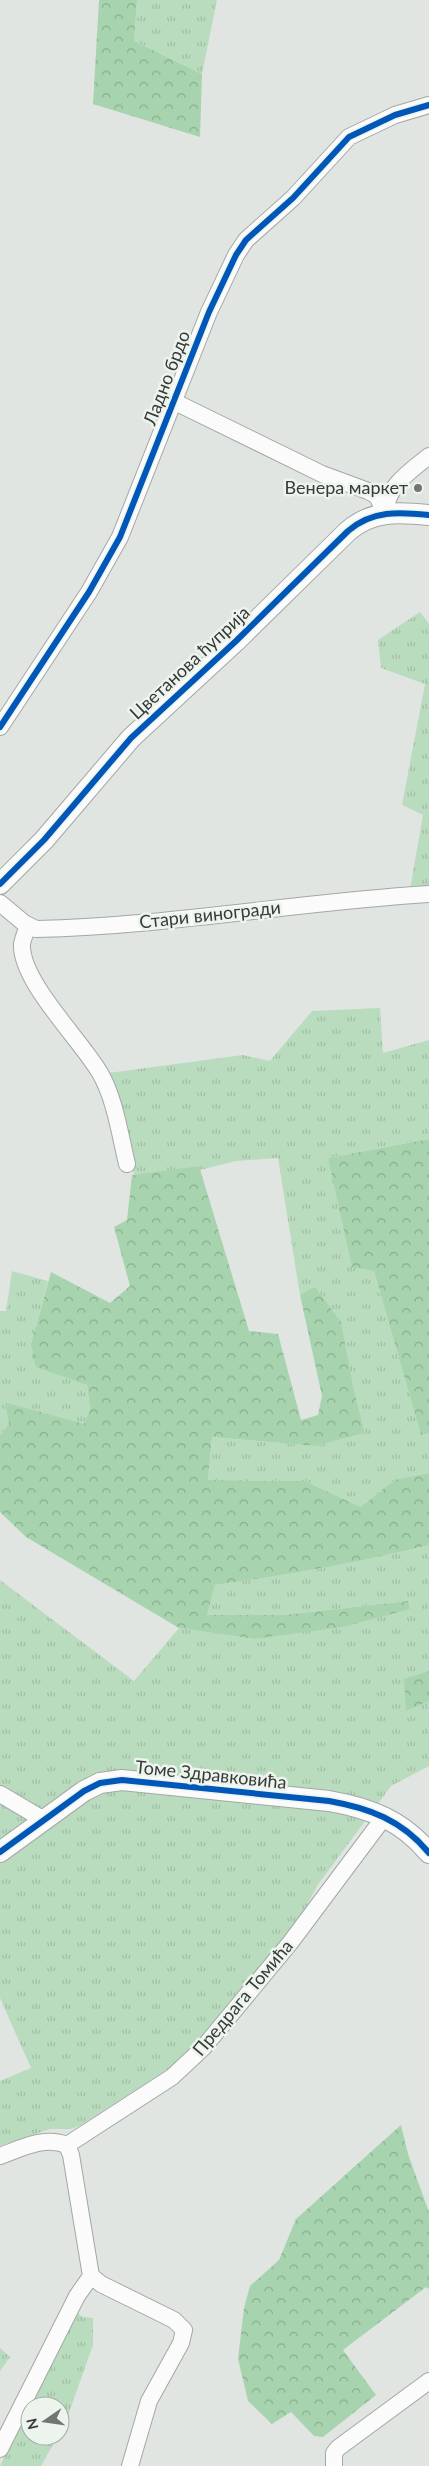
<svg xmlns="http://www.w3.org/2000/svg" width="429" height="2466" font-family="Lato,sans-serif">
	<defs>
		<pattern id="grass-tufts" width="24" height="20" patternUnits="userSpaceOnUse" patternTransform="scale(1.25)"><rect width="24" height="20" fill="#badcbe"/><path d="M3 7l-1-3M5 7V3M7 7l1-3M15 17l-1-3M17 17v-4M19 17l1-3" fill="none" stroke="#a0bea4"/></pattern>
		<pattern id="forest-crowns" width="20" height="18" patternUnits="userSpaceOnUse" patternTransform="scale(1.25)"><rect width="20" height="18" fill="#a7d4ae"/><path d="M2 6a3 3 0 1 1 6 0M12 15a3 3 0 1 1 6 0" fill="none" stroke="#89ad8f"/></pattern>
	</defs>
	<rect width="100%" height="100%" fill="#e0e5e1"/>
	<path fill="url(#grass-tufts)" d="M140,0H217L202,74L134,41L137,1Z
		M420,612L429,624V894L409,895L423,815L402,805L425,684L381,668L378,640Z
		M380,1008L383,1053L429,1040V1139L328,1158L374,1271L421,1435L429,1433V1473L394,1480L361,1507L305,1481L208,1480L212,1437L316,1446L365,1433L353,1386L315,1288L300,1295L278,1158L236,1161L200,1170L198,1166L136,1176L127,1164L101,1074L243,1055L270,1061L312,1011Z
		M12,1271L48,1281L31,1344L87,1386L90,1410L84,1425L6,1402L9,1424L0,1435V1311H6Z
		M429,1545V1766L391,1786L317,1886L303,1913L276,1955L185,2058L81,2125L71,2129H50L0,2146V2081L31,2068L0,1998V1580L134,1681L179,1628L254,1639L410,1609L408,1601L284,1615H207L215,1585C287,1575 358,1563 429,1545Z
		M76,2311L82,2317L93,2318V2345L66,2421L60,2432V2406H30V2436H58L41,2466H0Z
		M0,2348L10,2357L0,2371Z"/>
	<path fill="url(#forest-crowns)" d="M99,0H140L137,1L134,41L202,74L200,137L93,104Z
		M429,1139V1433L421,1435L374,1271L352,1267L328,1158Z
		M199,1166L249,1331L278,1334L301,1420L318,1415L322,1396L300,1295L315,1287L341,1322L353,1386L365,1433L316,1446L212,1437L208,1480L305,1481L361,1507L394,1480L429,1473V1545C358,1563 287,1575 215,1585L207,1615H284L408,1601L410,1609L343,1627L254,1639L179,1628L26,1537L0,1512V1435L9,1424L5,1402L84,1424L90,1410L87,1385L36,1367L31,1344L51,1272L110,1303L130,1286L114,1227L127,1220L132,1175Z
		M429,1671V1701L406,1711L404,1679Z
		M401,2125L408,2154L429,2212V2289L426,2287L343,2350L376,2395L323,2437L314,2436L291,2412L272,2424L248,2401L238,2359L244,2308L250,2286L279,2260L296,2219Z"/>
	<g fill="none" stroke-linecap="round" stroke-linejoin="round">
		<g stroke="#a4a8a5" stroke-width="18">
			<path id="minor" d="M175,402L322,474L368,491L377,496L385,513
				M385,513C387,486 409,472 429,456
				M0,727L89,592L120,537L209,312L236,255L246,240L293,198L349,137L395,115L429,105
				M0,903L24,923L36,929C168,926 298,902 429,894
				M28,926C26,931 23,938 22,944C20,981 81,1040 100,1073C115,1099 120,1135 127,1164
				M0,1794L44,1820
				M67,2145L172,2077L203,2048L290,1943L385,1816
				M67,2145L71,2155L91,2276L101,2284L174,2320L184,2330L181,2343L149,2401L130,2466
				M0,2156C22,2148 44,2136 67,2145
				M0,2449L77,2296L91,2276
				M334,2466V2453L338,2448L429,2381"/>
		</g>
		<g stroke="#a4a8a5" stroke-width="22">
			<path id="tertiary" d="M0,884L44,840L131,738L236,641L348,531C372,510 399,512 429,515
				M0,1852L84,1791L100,1783L122,1780L329,1801C369,1808 402,1820 429,1853"/>
		</g>
		<use href="#minor" stroke="#fafbfa" stroke-width="16"/>
		<use href="#tertiary" stroke="#fafbfa" stroke-width="20"/>
		<g stroke="#ecf4ed" stroke-width="9">
			<path id="cycleway" d="M0,727L89,592L120,537L209,312L236,255L246,240L293,198L349,137L395,115L429,105
				M0,884L44,840L131,738L236,641L348,531C372,510 399,512 429,515
				M0,1852L84,1791L100,1783L122,1780L329,1801C369,1808 402,1820 429,1853"/>
		</g>
		<use href="#cycleway" stroke="#0057b8" stroke-width="6"/>
	</g>
	<circle fill="#727673" stroke="#ecf4ed" stroke-width="2" cx="418" cy="488" r="5"/>
	<g text-anchor="middle" stroke-width="5" stroke-linejoin="round" paint-order="stroke">
		<g font-size="18" fill="#373a38" stroke="#ecf4ed">
			<text transform="translate(167 378) rotate(-69)" y="6">Ладно брдо</text>
			<text transform="translate(190 663) rotate(-43)" y="6">Цветанова ћуприја</text>
			<text transform="translate(210 915) rotate(-6)" y="6">Стари виногради</text>
			<text transform="translate(211 1775) rotate(6)" y="6">Томе Здравковића</text>
			<text transform="translate(243 1998) rotate(-50)" y="6">Предрага Томића</text>
		</g>
		<g font-size="18" fill="#373a38" stroke="#ecf4ed" text-anchor="end">
			<text x="408" y="494">Венера маркет</text>
		</g>
	</g>
	<g transform="translate(45 2421) rotate(257)"><circle r="24" fill="#ecf4ed" stroke="#a4aaa5"/>
	<path d="M0-4L9 19L0 12L-9 19Z" fill="#727673"/>
	<text y="-8" font-size="14" font-weight="bold" text-anchor="middle" fill="#373a38">N</text>
	</g>
</svg>
